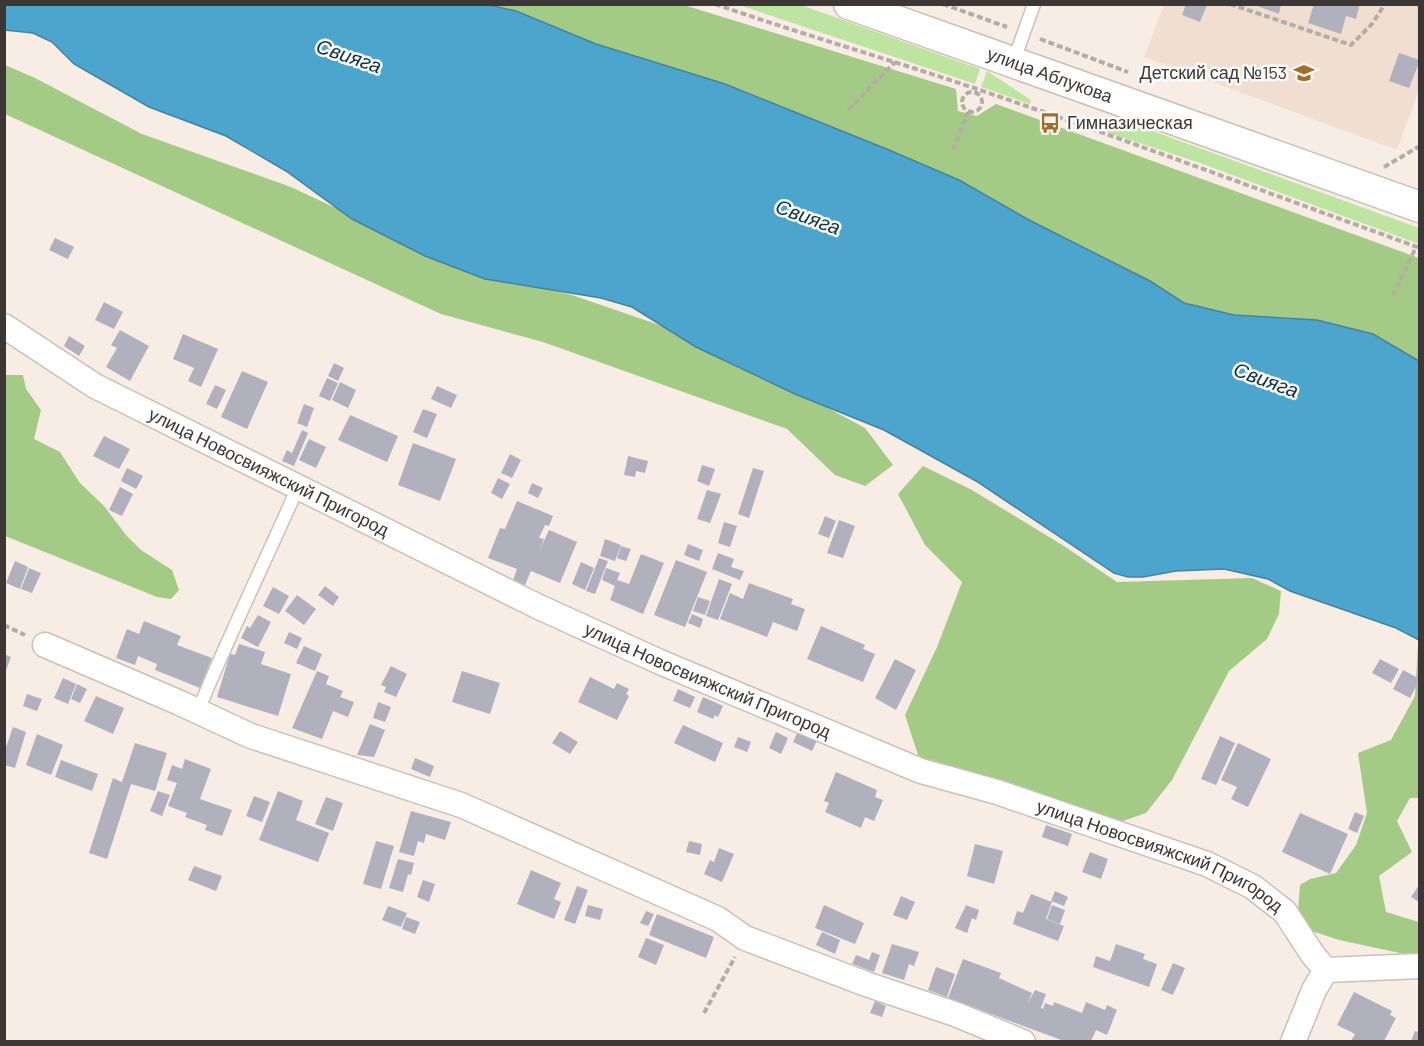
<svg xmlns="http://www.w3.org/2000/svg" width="1424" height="1046" font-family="Barlow,sans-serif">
	<rect width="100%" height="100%" fill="#f8ede4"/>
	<path fill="#f0dfd1" d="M1164,5H1419V90L1397,150L1144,57Z"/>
	<path fill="#bee4a1" d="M739,5H801L980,69L975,84Z
		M987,71L1031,100L1030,104L981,87Z
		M1084,120L1136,125L1419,228V244L1200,163L1082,124Z"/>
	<path fill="#a4cb85" d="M489,5H684L956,89L958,111L977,116L996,104L1419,258V361L1373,334L1317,320L1234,315L1184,303L1150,281L1029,220L959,180L889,150L725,84L596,44L516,11Z
		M5,65L35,78L142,134L291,187L470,271L572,295L697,338L865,428L893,465L865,486L835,475L787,429L543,342L441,314L5,114Z
		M5,375H23L26,389L41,410L34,439L60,452L80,483L104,506L126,535L141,550L172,570L179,590L171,599L157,597L5,536Z
		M923,466L972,490L1064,546L1117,582L1252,578L1281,591L1279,614L1267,639L1229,671L1172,780L1146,813L1117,823L921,764L905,715L937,647L962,582L925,545L898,494Z
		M1418,645H1419V798H1410L1397,821L1412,852L1379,876L1386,912L1419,922V953L1409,955L1339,940L1312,931L1298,911L1300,885L1310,879L1336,873L1356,845L1367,813L1358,753L1391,740L1415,696Z"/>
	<path fill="#4ba5cc" stroke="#46849e" stroke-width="1.5" d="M489,5L516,11L596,44L725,84L889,150L959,180L1029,220L1150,281L1184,303L1234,315L1317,320L1373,334L1419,361V640L1396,628L1290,591L1268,579L1224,569L1176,571L1143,577H1128L1114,573L976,481L884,430L795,394L696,347L632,307L601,298L485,279L425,256L352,219L286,171L226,136L149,107L74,64L52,42L33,33L5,30V5Z"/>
	<path fill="#b1b1bd" d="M1186,4L1207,5L1200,22L1182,15Z
		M1252,4H1281L1279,14Z
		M1314,4H1360L1356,19L1346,16L1341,34L1308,23Z
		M1399,53L1420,60L1409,88L1389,81Z
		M55,238L74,247L68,259L49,250Z
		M104,302L123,312L114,329L95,320Z
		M120,330L149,346L130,381L106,367L117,348L111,345Z
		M183,334L218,349L201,387L188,381L194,368L173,359Z
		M69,336L85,346L79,356L64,346Z
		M334,363L344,368L338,381L328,376Z
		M242,371L268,382L247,429L221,417Z
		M327,378L338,383L330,401L319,396Z
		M340,382L356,390L348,408L332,400Z
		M215,385L226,390L217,409L206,404Z
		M437,386L457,395L451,408L431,399Z
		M304,404L314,408L307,427L297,423Z
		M423,409L437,414L427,438L413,432Z
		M350,415L398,436L387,462L338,440Z
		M302,430L308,433L294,466L282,461L287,450L292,453Z
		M104,436L130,449L119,469L93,456Z
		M309,439L326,447L316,468L299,460Z
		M413,443L456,459L440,501L398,485Z
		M510,454L521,460L512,478L501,473Z
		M628,456L648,461L645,473L636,471L635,477L624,475Z
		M702,465L715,469L709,486L697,481Z
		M127,468L143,476L136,489L121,481Z
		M753,468L764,471L749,518L738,514Z
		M498,478L510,484L502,499L491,493Z
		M532,483L543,488L538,498L528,493Z
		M120,487L133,494L122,516L109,510Z
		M707,490L721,494L710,523L697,519Z
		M517,501L553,516L549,526L545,525L539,538L544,539L539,552L549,530L577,542L560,583L531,571L525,585L513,580L517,569L488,558L500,528L505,529Z
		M825,516L836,521L829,538L818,534Z
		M839,520L855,526L843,558L827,553Z
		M724,522L737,526L730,547L718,543Z
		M605,539L621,545L615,561L600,556Z
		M688,544L703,550L699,561L684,555Z
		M621,546L631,549L626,561L617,558Z
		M718,553L734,559L731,567L744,571L740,580L712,569Z
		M641,554L664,563L643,614L610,600L615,586L602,580L606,568L620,573L617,580L629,584Z
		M599,558L608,561L595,594L586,591Z
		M676,560L707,572L685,627L654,615Z
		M15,561L28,567L20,589L6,583Z
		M581,562L594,568L585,590L572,584Z
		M29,568L41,573L32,593L21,589Z
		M719,579L732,584L718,620L706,616Z
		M749,583L793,599L791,604L805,609L797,631L773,622L767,637L720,619L730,593L743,599Z
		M325,586L339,597L333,606L318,595Z
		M273,587L289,596L279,614L263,606Z
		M297,595L316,609L304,625L285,611Z
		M698,597L710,601L705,615L693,611Z
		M692,614L703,619L700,628L688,623Z
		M258,615L271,622L258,647L241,638L247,626L250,628Z
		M144,621L181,636L177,645L212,658L200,688L155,670L157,664L138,656L135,665L116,658L127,629L139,634Z
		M821,626L865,645L863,649L875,654L863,682L807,659Z
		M289,632L302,638L297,649L284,643Z
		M239,644L265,652L261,664L291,674L278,716L217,697L230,654L235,655Z
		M304,646L322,654L315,671L296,663Z
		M4,654L11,657L5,673H4Z
		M895,659L916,670L896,710L875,698Z
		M1380,659L1399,669L1391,683L1372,673Z
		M391,666L407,674L396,697L384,692L386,687L381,685Z
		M1403,670L1420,679L1410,698L1393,689Z
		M317,671L329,676L326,684L343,691L340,697L354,702L348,717L333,711L322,739L292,728Z
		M462,671L500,683L490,714L452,702Z
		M590,677L614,689L617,683L629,689L626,694L629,696L617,720L578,702Z
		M63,678L76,684L68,704L54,698Z
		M77,684L87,689L80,703L71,699Z
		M678,689L695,697L690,708L673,701Z
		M27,694L42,699L37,711L23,706Z
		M96,696L124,708L113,734L84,721Z
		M703,697L723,706L718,717L715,715L713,719L697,712Z
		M378,702L391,707L385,722L373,718Z
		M370,724L385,730L374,757L357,755Z
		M683,725L723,743L715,762L674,743Z
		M13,727L26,732L15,768L4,765V753Z
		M799,729L818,738L812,751L793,742Z
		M560,731L578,742L570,754L552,743Z
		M776,732L788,738L781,754L769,748Z
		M37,734L63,745L51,775L26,765Z
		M1220,736L1235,743L1216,785L1201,779Z
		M738,737L751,742L747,752L734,747Z
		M135,743L167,753L155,791L131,784L107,859L89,853L113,778L122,782Z
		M1238,743L1271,759L1248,807L1231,799L1237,787L1221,780Z
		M415,758L434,766L430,777L411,769Z
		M185,759L211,769L200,799L232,810L222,836L205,830L207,825L185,817L187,813L168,806L177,783L167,780L172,765L182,769Z
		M61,760L98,774L92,791L55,777Z
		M836,772L877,790L875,797L883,800L874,821L865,817L861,828L825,812L829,803L824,801Z
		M158,791L170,795L162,816L150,811Z
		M278,791L303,801L296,820L329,833L318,862L259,840Z
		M254,796L270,802L262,822L246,816Z
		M326,797L343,803L333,831L315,824Z
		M411,811L451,822L445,840L426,834L424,843L418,841L414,856L399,852Z
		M1355,812L1364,816L1357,833L1348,829Z
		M1300,813L1348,834L1330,874L1282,852Z
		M1046,825L1072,834L1068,846L1042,837Z
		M376,841L394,846L381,889L363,884Z
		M689,841L702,844L700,855L686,852Z
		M975,844L1003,851L994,884L967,876Z
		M719,848L734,854L722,882L704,874L710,860L714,862Z
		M1090,852L1108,859L1101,879L1082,872Z
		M398,859L414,863L411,875L408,874L403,892L389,888Z
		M194,866L222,876L216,891L188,880Z
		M531,870L561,883L554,899L561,902L554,919L517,904Z
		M423,880L435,884L429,902L417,897Z
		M1419,885V902L1411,897Z
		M577,886L588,890L575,924L564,920Z
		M1055,891L1068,897L1064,906L1051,901Z
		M1031,894L1052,902L1046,919L1064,926L1058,941L1013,924L1017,911L1023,913Z
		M901,896L915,902L907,920L893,915Z
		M588,905L603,909L600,920L585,916Z
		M824,905L864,923L855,944L815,928Z
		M966,905L979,910L976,920L972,918L967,933L955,928Z
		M1052,905L1065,910L1060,924L1047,919Z
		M388,906L407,913L401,927L382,920Z
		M646,911L654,914L648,926L640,923Z
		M657,914L714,937L706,958L649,935Z
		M406,917L420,922L415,934L402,929Z
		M822,932L840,940L835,954L816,945Z
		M646,938L664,945L656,965L638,957Z
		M892,944L919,952L914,966L909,964L904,980L882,973Z
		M1116,944L1145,954L1143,959L1157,964L1149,987L1093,967L1096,956L1110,961Z
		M872,952L880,955L874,972L852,964L856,955L869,960Z
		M963,959L1001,973L999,978L1032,993L1028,1003L1035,990L1046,994L1041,1008L1043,1009L1045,1003L1053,1006L1054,1002L1082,1013L1086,1002L1105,1010L1107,1005L1117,1010L1107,1035L1096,1030L1091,1041H1064L948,998Z
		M1173,963L1185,968L1173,995L1161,990Z
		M936,967L955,974L947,997L928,990Z
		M1354,992L1392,1011L1390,1015L1396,1018L1384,1041H1351L1355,1034L1337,1025Z
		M875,1001L886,1006L882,1017L870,1013Z
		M1415,1031L1419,1032V1041H1411Z"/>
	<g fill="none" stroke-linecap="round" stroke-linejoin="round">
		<g stroke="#cac0b7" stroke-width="15">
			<path id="service" d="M1013,63L1034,4
				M198,711C229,635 265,562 298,487"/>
		</g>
		<g stroke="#cac0b7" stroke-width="27">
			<g id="minor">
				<path id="s1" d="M4,326L95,386L539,607L660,662L921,771L997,792L1207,864L1253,887L1285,912L1313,955L1326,970L1420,966"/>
				<path d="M45,645L180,703L251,736L461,805L718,919L745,938L866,984L955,1014L1023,1042"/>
				<path d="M1293,1042L1314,990L1326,970"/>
			</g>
		</g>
		<g stroke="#cac0b7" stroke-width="33">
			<g id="tertiary">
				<path id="s2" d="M849,4L1420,207"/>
			</g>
		</g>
		<path stroke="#b5aca5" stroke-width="4" stroke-dasharray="6 3" stroke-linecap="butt" d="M715,4C801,34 888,59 974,88C1124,139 1271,194 1420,248
			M943,4L1007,27
			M1230,4L1351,45L1372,24L1385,4
			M1040,39L1128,72
			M962 102a10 10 0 1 1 20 0a10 10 0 1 1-20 0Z
			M848,110L895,62
			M953,150L968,112
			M1384,167L1420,146
			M1393,296L1416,247
			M4,625L25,635
			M704,1013L735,957"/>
		<use href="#service" stroke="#fff" stroke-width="12"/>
		<use href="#minor" stroke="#fff" stroke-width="24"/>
		<use href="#tertiary" stroke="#fff" stroke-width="30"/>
	</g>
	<defs>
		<g id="school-bare" transform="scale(1.62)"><path d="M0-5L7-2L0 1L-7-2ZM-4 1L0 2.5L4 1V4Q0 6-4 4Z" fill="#a46d29" stroke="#fefcfa" stroke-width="2.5" paint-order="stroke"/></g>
		<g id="bus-bare" transform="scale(1.62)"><path d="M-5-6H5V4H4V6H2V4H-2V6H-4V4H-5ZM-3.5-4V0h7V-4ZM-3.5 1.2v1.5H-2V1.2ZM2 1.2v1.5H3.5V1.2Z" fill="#a46d29" stroke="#fefcfa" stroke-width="2.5" paint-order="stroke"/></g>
	</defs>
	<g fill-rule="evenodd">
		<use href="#school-bare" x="1304" y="73"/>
		<use href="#bus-bare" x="1050" y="123"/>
	</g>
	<g text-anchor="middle" stroke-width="5" stroke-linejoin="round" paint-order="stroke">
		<g font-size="18" fill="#3c3734" stroke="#fefcfa" text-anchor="end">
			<text x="1287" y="79">Детский сад №153</text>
			<text x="1067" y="129" text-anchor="start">Гимназическая</text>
		</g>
		<g font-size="18" fill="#3c3734" stroke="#fefcfa">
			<text dy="6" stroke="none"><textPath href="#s2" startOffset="213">улица Аблукова</textPath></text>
			<text dy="6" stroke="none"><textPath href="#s1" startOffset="303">улица Новосвияжский Пригород</textPath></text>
			<text dy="6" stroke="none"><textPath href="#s1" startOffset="789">улица Новосвияжский Пригород</textPath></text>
			<text dy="6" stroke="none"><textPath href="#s1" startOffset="1275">улица Новосвияжский Пригород</textPath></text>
		</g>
		<g font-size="20" font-style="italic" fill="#0a3344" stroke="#fefcfa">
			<text transform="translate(349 56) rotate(19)" y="7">Свияга</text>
			<text transform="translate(808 217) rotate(20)" y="7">Свияга</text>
			<text transform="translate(1266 380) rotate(20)" y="7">Свияга</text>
		</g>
	</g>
	<rect width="1424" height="1046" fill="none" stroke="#3c3734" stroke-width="12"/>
</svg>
